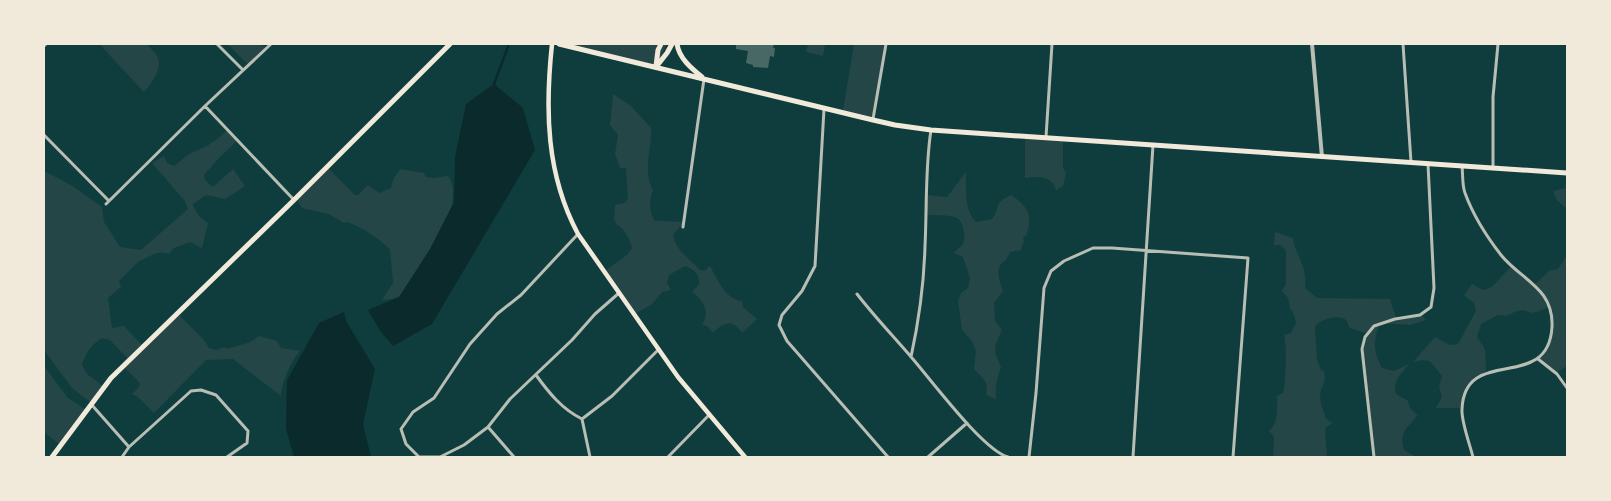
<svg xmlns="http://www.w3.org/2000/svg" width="1611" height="501" font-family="'Source Sans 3',sans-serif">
	<rect width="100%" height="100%" fill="#0f3d3e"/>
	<path fill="#244646" d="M101,44H147C150,48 155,52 157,56C164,67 151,84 144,92L102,47Z
		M227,44H261L265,48L248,64Z
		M565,44H667L657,66Z
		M808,44H825L823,56L806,52Z
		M854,44H886L873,118L843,111Z
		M613,94L631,106L651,128C652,149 642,171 653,190C649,200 649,211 654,220L658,221L684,222L673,235C676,249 685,255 694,264C698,267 698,270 704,271L710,266C718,280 725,299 742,301L743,307L757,319L742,333C733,319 724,322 713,333L708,327L702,324C711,313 703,299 692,292L699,284C700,275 694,269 685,266L669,275L667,283L671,290L662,292L652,304L635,314L605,271L628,254L632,248C629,238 625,229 616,224L614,219L615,205L624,203L628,199L626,168H620L615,154L618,135L610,125Z
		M228,129L237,141L220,157L204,175L205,180L211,186H214L233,169L245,186L225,199L206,195L193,204C194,211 202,220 208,223L202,248L190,242L174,248L169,254C156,249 149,258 139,261L119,281L121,287L108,298L112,328L124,326L142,345L177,313L203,339L209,348L217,350L224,347L228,349C241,344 247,345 259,336L277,341L281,348L300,351C290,363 282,381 281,396L233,359L206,360L154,413L138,397L132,394L139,387L140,383L123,366L128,359L110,340L102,338C92,344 85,353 82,365L87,374L103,386L90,402L72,388L44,350V171L71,185L102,207L104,222L120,247L141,250L188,209L185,201L152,163L164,156L167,163L174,166L189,154L207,146L220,137Z
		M1025,136L1063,138V168L1066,173L1063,186L1056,190C1053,176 1037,176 1025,178Z
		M327,167L355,195H358L368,185L379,193L391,188L393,180L400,169L424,173L426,177L434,178L448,176L451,181L453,189L452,208L406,294L393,299L382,300L393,283L390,249C376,237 364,228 347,222L344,223L329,214L302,208L295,197Z
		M966,172C966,187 964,213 977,222L992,219C1002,206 991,205 1011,195C1029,207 1033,216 1026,236L1023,237L1024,241L1021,250L1010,252L1006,260C994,266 999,281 1003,291L994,303L995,321L1002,330C993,349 993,348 1001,367C997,378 995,387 996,399L986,395C989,381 983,379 974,369L976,351L972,341L962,330L958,301L961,293L968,288L970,278L963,257L954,253C957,249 963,246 964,241C965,234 963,219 955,217C946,215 936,215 927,215V195L947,197Z
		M1567,178V209L1557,200L1553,191L1565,188Z
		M1275,232L1293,238C1294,249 1300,257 1303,267C1305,274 1306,280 1305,288L1317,298L1390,299L1396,318L1420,313L1426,320L1410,325L1380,323C1373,341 1373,351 1382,368L1394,371L1409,364C1401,374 1392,381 1396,394L1408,401L1410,408L1418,416C1413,418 1414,421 1410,424C1402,432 1401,439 1404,450L1416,457H1374L1363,355L1367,334L1350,328C1349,327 1347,321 1347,321C1341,313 1319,319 1315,327L1317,360L1321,370L1324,371C1327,383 1321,385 1320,395C1320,403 1324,412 1326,419L1333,423L1326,427L1325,432L1327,457H1273L1274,437L1269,431C1279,422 1277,409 1277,396L1283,393C1286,384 1287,343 1284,335L1291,333L1296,323L1294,314L1290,309L1288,298L1282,291L1286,284V250L1280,245H1274Z
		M1567,255V366L1557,372L1539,359V356L1549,342L1552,316L1548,308L1533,313L1523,310L1517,311L1506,316L1498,315L1481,324L1477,337L1485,349L1486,371C1469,382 1465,386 1462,407L1460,408H1436L1442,397L1439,387L1442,376L1430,361L1423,360L1413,362L1435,337L1450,345L1458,344L1476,311L1474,303L1464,295L1472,284L1483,290L1492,287L1512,265L1535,284L1549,271L1558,269Z
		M44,366L68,398L85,409L59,444L44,432Z"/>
	<path fill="#0a2a2b" d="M494,84L523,108L535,150L432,324L393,346L381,332L368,310L399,297L430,249L454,202L455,157L466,104Z
		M344,312L346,321L375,369L363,424L371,457H294L286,429L287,380L319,323Z"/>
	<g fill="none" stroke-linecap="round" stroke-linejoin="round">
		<path stroke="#0a2a2b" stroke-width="2.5" d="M494,84L509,44"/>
	</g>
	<path fill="#486865" d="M736,44H774L773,48H775L774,57L770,56L768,68L753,67V65L746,63L748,51L736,49Z"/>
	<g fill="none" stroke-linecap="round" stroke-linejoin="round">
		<path stroke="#b8beb3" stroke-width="3" d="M217,44L243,70
			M1403,44L1411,162
			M44,46L46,44
			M205,106L294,200
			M824,109L815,266L802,291L782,315L779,325L787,341L888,457
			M873,119L886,44
			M44,135L109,201
			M1046,137L1052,44
			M1462,166C1463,175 1462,185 1465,193C1473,215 1487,237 1501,255C1521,280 1554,288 1552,327C1548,394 1465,344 1462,409C1461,421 1470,445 1473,457
			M1493,168V97L1498,44
			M106,204L205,106L271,44
			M683,227L704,79
			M578,234L521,295L497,314L470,344L434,398L413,412L401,429L406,444L419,457H440L464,445L488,427L510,399L572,340L595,314L619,293
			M857,294C874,316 894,337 912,358C932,381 983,450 1008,457
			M911,357C919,320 924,284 925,246C927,208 925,168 931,130
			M1538,359L1557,374L1567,388
			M536,375C549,393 562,409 582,419L590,457
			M91,404L129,447
			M582,419L612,396L659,349
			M488,427L514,457
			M122,457L129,447L191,391L201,390L216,395L248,431L247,443L227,457
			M668,457L709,415
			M928,457L967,423
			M1029,457L1036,393L1044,288L1051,271L1064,261L1093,248H1112L1248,258L1233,457
			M1133,457L1153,145
			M1374,457L1362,349L1365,337L1374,326L1395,319L1420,315L1431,307L1434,288L1428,164"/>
		<path stroke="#b8beb3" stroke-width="4" d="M1312,44L1322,157"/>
		<path stroke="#f1e9da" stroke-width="4.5" d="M552,44C545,110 546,174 578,234L678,377L745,457"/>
		<path stroke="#f1e9da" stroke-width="5" d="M559,44L873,120L895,125L931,130L1567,173
			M677,44C679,58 691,68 702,77
			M656,66L658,50L661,44
			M656,67L667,53L672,44
			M52,457L111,378L294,200L450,44"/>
	</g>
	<rect width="1611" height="501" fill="none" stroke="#f1e9da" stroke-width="90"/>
</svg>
